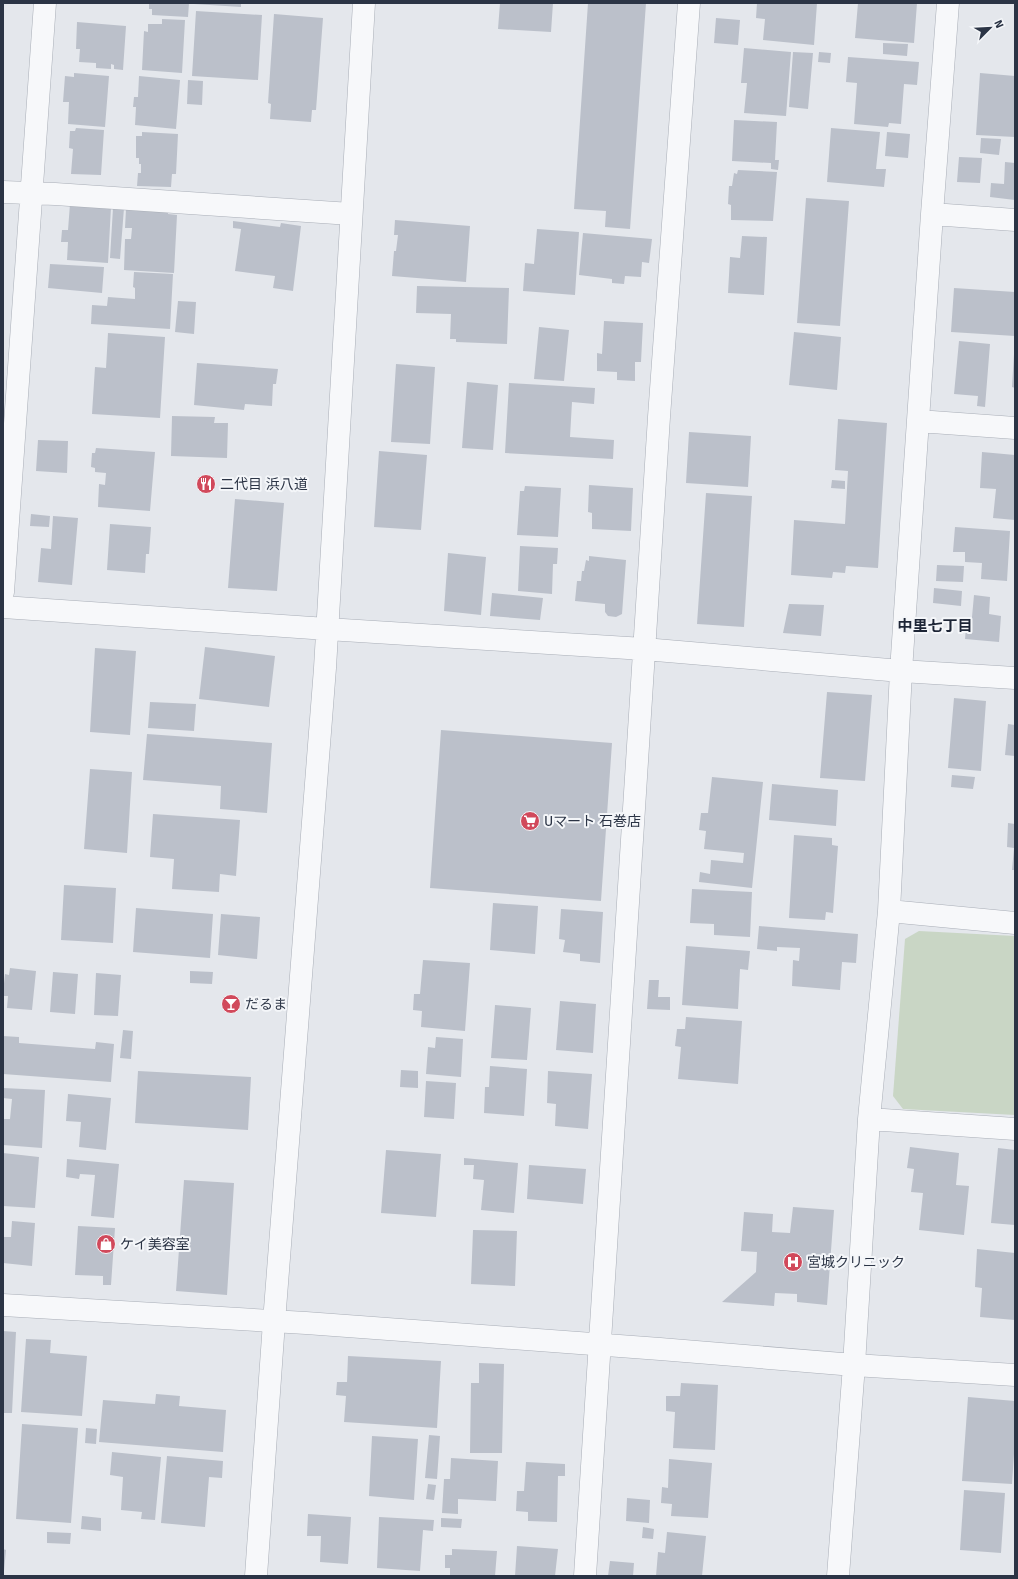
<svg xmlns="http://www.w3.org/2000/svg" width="1018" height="1579" font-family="'Fira Sans','Noto Sans JP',sans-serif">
	<rect width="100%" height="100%" fill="#e4e7ec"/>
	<path fill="#c9d6c5" d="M919,931L1015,936V1115L903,1109L893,1096L905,939Z"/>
	<path fill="#bbc0ca" d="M149,3H189L188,17L152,15V9H149Z
		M194,3H241V7L194,4Z
		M500,3H553L551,32L498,29Z
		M588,3H646L630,229L605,227L606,211L574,209Z
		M757,3H817L814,45L763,40L765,19L756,18Z
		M858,3H917L914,43L855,38Z
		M196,11L262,15L258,80L192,76Z
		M274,14L323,18L316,110H312L311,122L270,119L271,104L268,103Z
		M716,18L740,20L738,45L714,43Z
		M162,19L185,20L182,73L142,70L144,31L148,32V24H162Z
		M77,22L126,26L123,70L114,69V65L111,64V69L96,68V63L79,62L80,49H76Z
		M883,43L908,44L907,56L883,54Z
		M744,48L791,52L786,116L744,113L747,83H741Z
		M793,52L813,53L808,109L789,107Z
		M819,52L831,53L830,63L818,62Z
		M848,57L919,62L917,85L904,84L901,124L889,123L888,127L854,124L857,83L846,82Z
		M74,73L109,76L105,127L68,124L69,102H63L65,76L74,77Z
		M980,73L1015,76V137L976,135Z
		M139,76L180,80L176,129L135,125L136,107H133L134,97H138Z
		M188,80L203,81L202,105L187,104Z
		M734,120L777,122L775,160H779L778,170L771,169V163L732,161Z
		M76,128L104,130L101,175L71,174L73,149L69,148L70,131H75Z
		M831,128L880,132L876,169H886L884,187L827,182Z
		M142,132L178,134L176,174H172L171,187L137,186L138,173H141V164H139V158H136V136H142Z
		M887,132L910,134L908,158L885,156Z
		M981,138L1001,139L999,155L980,153Z
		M959,157L982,158L980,183L957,182Z
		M1005,162L1015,163V200L990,197L991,183L1004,184Z
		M738,170L777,172L773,221L731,220V205L728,204L729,186H732L734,173L737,174Z
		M806,198L849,201L840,326L797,323Z
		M70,204L111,207L108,263L67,260L68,242H61L62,230H68Z
		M113,208H124L120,259L110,258Z
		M126,209L168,211V214L177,215L174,273L124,270L125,239H131L132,228H125Z
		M395,220L470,226L466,282L392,276L394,251H396L398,235H394Z
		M233,221L280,227L281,223L301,226L293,291L273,288L275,276L235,271L241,229L233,228Z
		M537,229L579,232L575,295L523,291L525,263L534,264Z
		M583,233L652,239L649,263L642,262L641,277L625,276L624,284L612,283V279L579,275Z
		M742,236L767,237L764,295L728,293L730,257L740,258Z
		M50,264L104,267L102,293L48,288Z
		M134,272L173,274L170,329L91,324L92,305L107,306L108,297L135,299V288L133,287Z
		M417,286L509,288L507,344L456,342V339H450L451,314L416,313Z
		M954,288L1015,292V336L951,332Z
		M178,301L196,302L194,334L175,332Z
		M604,321L643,323L641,362H635V381L617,380V372L597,371V353L602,354Z
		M539,327L569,330L564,381L534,379Z
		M794,332L841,337L837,390L789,385Z
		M108,333L165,337L160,418L92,414L95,367L106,368Z
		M959,341L990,344L985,407L977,406L978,396L954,394Z
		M1014,354H1015V388L1012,387Z
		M197,363L278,369L276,384H273L272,406L245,404L244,410L194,405Z
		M396,364L435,367L430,444L391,442Z
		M467,382L498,385L493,450L462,448Z
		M509,383L595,388L594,404L572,402L570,437L614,440L613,459L505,453Z
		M172,416L215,417L214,423H228L227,458L171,456Z
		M838,419L887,423L878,568L846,566L845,573L833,572L832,578L791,575L794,520L845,524L848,471L835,470Z
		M689,432L751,436L748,487L686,483Z
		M38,440L68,441L67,473L36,471Z
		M96,448L155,452L150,511L98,507L99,484L105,485L106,473L95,472V468L91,467L92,453H95Z
		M379,451L427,455L421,530L374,527Z
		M982,452L1015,455V520L993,518L996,489L980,488Z
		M832,480L845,481V489L831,488Z
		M589,485L633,488L631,531L592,529V513L588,512Z
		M525,486L561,488L558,537L517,535L520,491H524Z
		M706,493L752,496L744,627L697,624Z
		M235,499L284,503L277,591L228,588Z
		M31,514L50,516L49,527L30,526Z
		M53,516L78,518L72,585L38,582L41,548L51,549Z
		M110,524L151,527L149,554H146L145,573L107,570Z
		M955,527L1010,531L1007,581L981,579L982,563L965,562V552H953Z
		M520,546L558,548L557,564H553L552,594L518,591Z
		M448,553L486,557L481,615L444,611Z
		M589,556L626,560L622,614L616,617L608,616L605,612V604L575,601L577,581H581L582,571H584L586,560L589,561Z
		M937,565L964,566L963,582L936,581Z
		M934,588L962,591L961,606L933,603Z
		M492,593L543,598L540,620L490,616Z
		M974,595L990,597L989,614L1001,616L999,642L965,639L966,628H971Z
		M789,604L824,605L821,636L783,633Z
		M205,647L275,656L269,707L199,699Z
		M95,648L136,651L130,735L90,732Z
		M827,692L872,695L865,781L820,778Z
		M954,698L986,701L981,771L948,768Z
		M150,702L196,704L194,731L148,728Z
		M1008,724L1015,725V756L1005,755Z
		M441,730L612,743L601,901L430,888Z
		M147,734L272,743L267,813L220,809L221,786L143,780Z
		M90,769L132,772L127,853L84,849Z
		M952,775L975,777L973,789L951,787Z
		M712,777L763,782L752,888L699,882L700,872L710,874L711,860L743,863L744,853L704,849L706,831L699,830L701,813H708Z
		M772,784L838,790L836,826L769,820Z
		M153,814L240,820L236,876L220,874L219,892L172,889L174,859L150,857Z
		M1008,823L1015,824V870H1012L1014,848L1007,847Z
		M794,835L832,838V845L838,846L833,913L826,912L825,920L789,918Z
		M64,885L116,888L113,943L61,940Z
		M692,889L752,892L750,937L714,935V924L690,923Z
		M493,903L538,906L535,954L490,950Z
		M136,908L213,914L210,958L133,952Z
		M561,909L603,912L600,963L580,961V954L563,952L565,940L559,939Z
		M221,914L260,917L257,959L218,955Z
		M759,926L858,934L856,963L842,962L840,990L792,986L793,960L799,961L800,948L777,947V951L757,949Z
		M686,946L750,951L748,970L740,969L738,1009L682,1005Z
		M423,960L470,963L465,1031L421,1027L422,1011L413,1010L414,994H420Z
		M10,968L36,971L32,1010L7,1008L8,996H3V993L5,974L9,975Z
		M190,971L213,972L212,984L190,983Z
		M53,972L78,974L75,1014L50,1012Z
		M96,973L121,975L118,1016L94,1015Z
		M649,980H659L658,997H670V1010L647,1009Z
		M560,1001L596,1004L593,1053L556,1050Z
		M495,1005L531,1008L527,1060L491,1058Z
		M686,1017L742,1021L738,1084L678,1079L681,1047L675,1046L677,1029H685Z
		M123,1030L133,1031L131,1059L120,1058Z
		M3,1036L19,1037V1043L95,1049L96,1042L114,1044L111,1082L3,1074Z
		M436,1037L463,1039L461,1077L426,1074L428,1047L435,1048Z
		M490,1066L527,1069L524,1116L484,1113L485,1087H489Z
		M401,1070L418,1071V1088L400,1087Z
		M138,1071L251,1077L248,1130L135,1123Z
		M548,1071L592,1074L588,1129L555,1126L556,1104L547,1103Z
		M426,1081L456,1083L454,1119L424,1117Z
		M3,1088L45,1090L42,1148L3,1145V1119H10L12,1099L3,1098Z
		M68,1094L111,1098L106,1150L79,1147L81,1122L66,1121Z
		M910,1147L959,1153L956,1185L969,1186L964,1235L919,1230L923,1193L911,1192L914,1169L907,1168Z
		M998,1148L1015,1150V1225L991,1223Z
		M386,1150L441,1154L436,1217L381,1213Z
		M3,1153L39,1157L35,1208L3,1206Z
		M464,1158L518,1163L514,1213L481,1210L484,1180L473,1179L474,1165H464Z
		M67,1159L119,1164L114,1218L91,1216L95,1175L80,1174L79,1179L66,1177Z
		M529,1165L586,1169L583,1204L527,1199Z
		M184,1180L234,1183L227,1295L176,1291Z
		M793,1207L834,1210L827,1305L797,1302V1294L775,1293L774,1306L722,1302L756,1272L757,1252L741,1251L744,1212L773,1214L772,1232L790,1233Z
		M12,1221L35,1223L32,1266L3,1263V1237H11Z
		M78,1226L115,1228L111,1285H103V1276L75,1275Z
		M473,1230L517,1231L515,1286L471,1284Z
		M977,1249L1015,1253V1320L980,1317L982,1288L975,1287Z
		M3,1331L16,1332L12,1413H3Z
		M26,1339L51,1340L50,1353L87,1356L82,1416L21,1412Z
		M348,1356L441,1361L437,1428L344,1422L346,1396L336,1395L337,1382H347Z
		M479,1363L504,1364L502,1453H470L471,1383H479Z
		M681,1383L718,1385L715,1450L673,1448L675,1412L666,1411V1396H680Z
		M156,1394L180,1396L179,1406L226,1410L223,1452L99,1442L103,1400L155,1404Z
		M968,1397L1015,1401V1439L1012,1484L962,1481Z
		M22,1424L78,1428L71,1523L16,1519Z
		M86,1428L97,1429L96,1444L85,1443Z
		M429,1435L440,1436L437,1479L425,1478Z
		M372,1436L418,1439L414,1500L369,1496Z
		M112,1452L161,1457L155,1520L141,1519L142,1512L121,1510L123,1477L110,1475Z
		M167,1456L223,1461L222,1478L209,1477L205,1527L161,1523Z
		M451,1458L498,1461L496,1501L458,1499V1514L442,1513L444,1479H450Z
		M669,1459L712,1463L708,1518L671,1516L672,1504L661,1503L662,1487L668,1488Z
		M526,1462L565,1464V1476H558L557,1522L528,1521V1512L516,1511L517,1491H524Z
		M428,1484L436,1485L434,1500L426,1499Z
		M964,1490L1005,1493L1001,1553L960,1550Z
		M627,1498L650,1500L649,1523L626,1521Z
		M308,1514L351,1517L348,1564L320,1562L321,1536H307Z
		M82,1516L101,1518V1531L81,1529Z
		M379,1517L434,1520L433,1531L423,1530L420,1571L377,1568Z
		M441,1518L462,1519L461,1528L441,1527Z
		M643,1527L654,1529L653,1539L642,1538Z
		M47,1532L71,1533L70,1544L47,1543Z
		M667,1532L706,1536L702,1576H656L658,1552L665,1553Z
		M517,1546L558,1549L555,1576H515Z
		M3,1549L6,1550L4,1571H3Z
		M452,1549L497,1551L495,1576H450V1568H445V1555H452Z
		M610,1561L634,1563L633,1576H608Z"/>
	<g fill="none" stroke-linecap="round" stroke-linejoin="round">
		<g stroke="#a9aeb7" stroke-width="23">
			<path id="minor" d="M3,192L55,194L351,214
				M932,214L1015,220
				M918,421L1015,428
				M3,592L45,3
				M327,629L644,649L901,671L1015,678
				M889,911L1015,923
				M869,1119L1015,1129
				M3,1305L306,1323L660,1349L854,1365L1015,1375
				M585,1576L659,417L689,3
				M838,1576L854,1365L869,1119L889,911L901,671L932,214L948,3"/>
		</g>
		<g stroke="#a9aeb7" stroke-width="23">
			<path id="tertiary" d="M3,607L327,629
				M256,1576L274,1322L325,668L364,3"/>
		</g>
		<use href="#minor" stroke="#f7f8fa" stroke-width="22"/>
		<use href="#tertiary" stroke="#f7f8fa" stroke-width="22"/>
	</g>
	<defs>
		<g id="restaurant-disc" transform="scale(1)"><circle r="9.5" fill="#d1495b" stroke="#f4f6f9"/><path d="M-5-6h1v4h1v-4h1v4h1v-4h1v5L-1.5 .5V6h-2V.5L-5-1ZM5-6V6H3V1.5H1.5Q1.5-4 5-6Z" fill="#fff"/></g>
		<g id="supermarket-disc" transform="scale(1)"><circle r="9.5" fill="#d1495b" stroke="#f4f6f9"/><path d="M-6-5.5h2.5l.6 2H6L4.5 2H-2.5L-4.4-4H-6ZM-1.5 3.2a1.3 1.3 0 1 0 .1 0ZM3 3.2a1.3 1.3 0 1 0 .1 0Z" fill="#fff"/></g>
		<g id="bar-disc" transform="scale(1)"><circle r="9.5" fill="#d1495b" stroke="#f4f6f9"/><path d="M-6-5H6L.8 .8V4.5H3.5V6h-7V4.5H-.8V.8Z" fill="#fff"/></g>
		<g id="shop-disc" transform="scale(1)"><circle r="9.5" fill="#d1495b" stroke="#f4f6f9"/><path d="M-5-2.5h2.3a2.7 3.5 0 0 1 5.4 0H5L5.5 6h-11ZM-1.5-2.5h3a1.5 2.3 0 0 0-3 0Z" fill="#fff"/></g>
		<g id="hospital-disc" transform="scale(1)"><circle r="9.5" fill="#d1495b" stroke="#f4f6f9"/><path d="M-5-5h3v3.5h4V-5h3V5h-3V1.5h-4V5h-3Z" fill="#fff"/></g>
	</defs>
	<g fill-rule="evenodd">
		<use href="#restaurant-disc" x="206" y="484"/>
		<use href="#supermarket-disc" x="530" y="821"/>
		<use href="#bar-disc" x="231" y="1004"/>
		<use href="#shop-disc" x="106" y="1244"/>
		<use href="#hospital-disc" x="793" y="1262"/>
	</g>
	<g text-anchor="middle" stroke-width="4" stroke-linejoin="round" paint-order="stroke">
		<g font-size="14" fill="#2b3445" stroke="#f4f6f9" text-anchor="start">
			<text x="220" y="489">二代目 浜八道</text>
			<text x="544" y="826">Uマート 石巻店</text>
			<text x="245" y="1009">だるま</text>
			<text x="120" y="1249">ケイ美容室</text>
			<text x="807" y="1267">宮城クリニック</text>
		</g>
		<g font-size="15" font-weight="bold" fill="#1d2536" stroke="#f4f6f9">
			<text x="935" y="631">中里七丁目</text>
		</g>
	</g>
	<rect width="1018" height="1579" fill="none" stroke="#2b3445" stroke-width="8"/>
	<g transform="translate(990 28) rotate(66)" stroke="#f4f6f9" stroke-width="3" paint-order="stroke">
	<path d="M0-3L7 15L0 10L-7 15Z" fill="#2b3445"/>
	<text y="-6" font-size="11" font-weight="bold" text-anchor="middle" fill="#2b3445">N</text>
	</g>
</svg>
